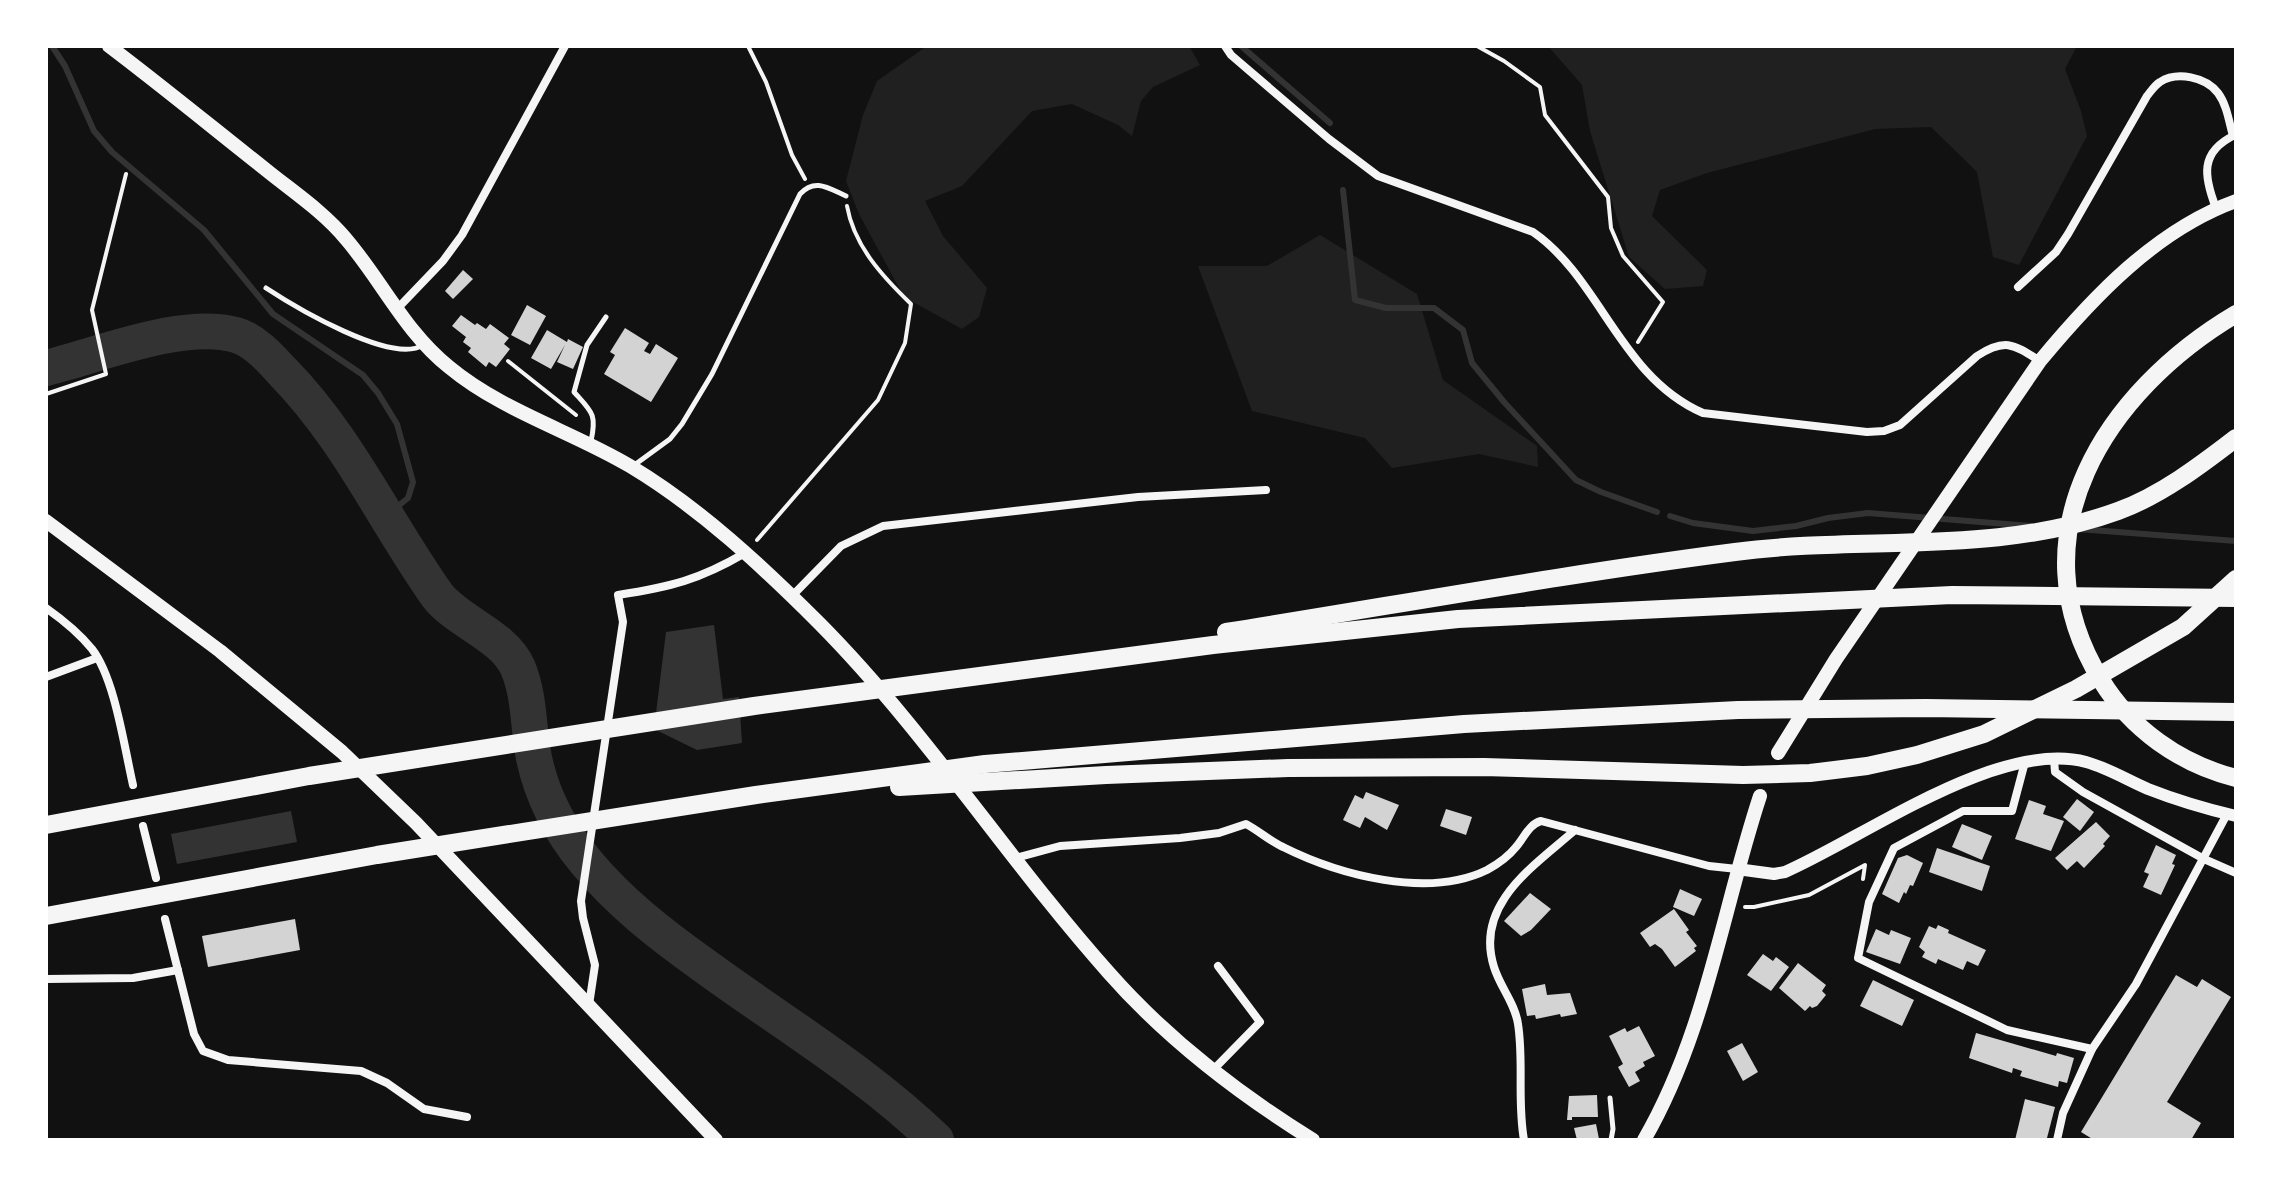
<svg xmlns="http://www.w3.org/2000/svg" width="2282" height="1186" viewBox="0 0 2282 1186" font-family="Arial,sans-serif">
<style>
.green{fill:#202020}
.water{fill:#333}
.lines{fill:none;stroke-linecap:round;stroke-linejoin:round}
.stream{stroke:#333;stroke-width:6}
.river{stroke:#333;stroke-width:36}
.building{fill:#d3d3d3}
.path{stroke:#f5f5f5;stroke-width:4}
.service{stroke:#f5f5f5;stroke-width:5}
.minor{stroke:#f5f5f5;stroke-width:8}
.tertiary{stroke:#f5f5f5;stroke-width:12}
.secondary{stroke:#f5f5f5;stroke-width:14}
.motorway{stroke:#f5f5f5;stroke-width:18}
</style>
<rect width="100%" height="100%" fill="#111"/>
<!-- green -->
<g class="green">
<path d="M927,46H1189L1200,65L1153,87L1141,101L1132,136L1118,125L1072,104L1032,111L962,186L925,201L943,236L987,288L979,317L962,329L904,297L859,214L846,181L863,115L877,81Z"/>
<path d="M1548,46H2077L2065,69L2081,111L2087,136L2019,265L1993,257L1977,172L1931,127L1875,129L1707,173L1660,190L1652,216L1707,270L1703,286L1665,289L1629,257L1590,131L1582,85Z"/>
<path d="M1320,235L1417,294L1443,380L1537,446L1538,467L1479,454L1392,468L1365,438L1252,411L1198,266H1267Z"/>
</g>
<!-- water -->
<g class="water">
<path d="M714,625L723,699L739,697L742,743L697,750L654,729L666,632Z"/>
<path d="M291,811L297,842L177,864L171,834Z"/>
</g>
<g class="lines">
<!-- stream -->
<g class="stream">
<path d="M52,46L65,66L94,131L112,152L204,230L273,314L363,375L378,393L397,424L413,482L408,498L387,515"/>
<path d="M1241,46L1330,123"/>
<path d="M1343,190L1355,300L1386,308H1434L1463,330L1472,363L1504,402L1576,480L1601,492L1657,512"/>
<path d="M1670,516L1693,523L1753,531L1796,526L1828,518L1868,513L2031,526"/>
<path d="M2078,529L2236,541"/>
</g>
<!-- river -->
<path class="river" d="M46,368C99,355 183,320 236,335C254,340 270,358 282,371C347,437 384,520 437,595C457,622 504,635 518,668C530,697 528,729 534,758C542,796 561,832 586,862C619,902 660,934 702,964C781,1022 866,1072 936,1140"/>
</g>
<!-- building -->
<g class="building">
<path d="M463,270L473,279L453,299L445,291Z"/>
<path d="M527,305L546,316L530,345L511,335Z"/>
<path d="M461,315L475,325L477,323L486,329L490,324L509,338L504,344L510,349L496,367L489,362L486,367L468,352L471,348L463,342L466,337L452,326Z"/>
<path d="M625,328L649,343L644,351L650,354L656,344L678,358L651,402L604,374L615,355L610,352Z"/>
<path d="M547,330L567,342L568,339L583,347L573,369L557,362L565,345L551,369L531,358Z"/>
<path d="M1366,792L1399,805L1387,830L1365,817L1360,828L1343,820L1355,795L1363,799Z"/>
<path d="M2077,799L2094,812L2080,831L2063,817Z"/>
<path d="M2029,800L2046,806L2043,814L2064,821L2051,851L2015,839Z"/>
<path d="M1446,809L1472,817L1466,835L1440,826Z"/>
<path d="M2096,822L2110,836L2103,844L2105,846L2084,868L2077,861L2067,870L2055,858Z"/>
<path d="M1962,824L1992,836L1982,860L1952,847Z"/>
<path d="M2156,845L2176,855L2172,864L2175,865L2161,895L2143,887L2149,874L2144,872Z"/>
<path d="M1937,848L1990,866L1982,891L1929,872Z"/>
<path d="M1907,855L1923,863L1913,886L1910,885L1906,894L1904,892L1899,903L1882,894L1898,858Z"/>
<path d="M1680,889L1702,899L1694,916L1673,907Z"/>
<path d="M1530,893L1551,909L1531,930L1521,936L1504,921Z"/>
<path d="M1674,909L1689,930L1686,932L1697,946L1694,948L1696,951L1675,967L1662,949L1655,944L1650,947L1640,933Z"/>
<path d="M295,919L300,950L208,967L202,936Z"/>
<path d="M1938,925L1949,930L1948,933L1986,950L1978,966L1967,961L1963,970L1938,959L1936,964L1922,957L1925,952L1919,947L1929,926L1936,929Z"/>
<path d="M1876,929L1889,935L1891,930L1911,938L1900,964L1866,952Z"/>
<path d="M1763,954L1773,961L1776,957L1789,967L1771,991L1747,975Z"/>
<path d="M1798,963L1826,985L1822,991L1826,995L1817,1006L1812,1008L1810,1006L1805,1011L1779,988Z"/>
<path d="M2176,975L2197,987L2202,979L2231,997L2167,1102L2201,1123L2191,1140H2094L2081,1132Z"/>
<path d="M1873,980L1914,1000L1902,1026L1860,1006Z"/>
<path d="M1545,984L1547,995L1570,993L1577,1014L1561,1017L1560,1014L1536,1019L1535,1015L1527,1016L1522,989Z"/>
<path d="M1639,1026L1655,1056L1643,1062L1645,1066L1635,1072L1640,1081L1629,1087L1618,1067L1623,1064L1609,1036L1625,1028L1627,1032Z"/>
<path d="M1976,1033L2056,1056L2057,1053L2074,1058L2067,1083L2059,1081L2058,1087L2020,1076L2022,1071L2013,1068L2012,1073L1969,1058Z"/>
<path d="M1742,1043L1758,1072L1743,1081L1727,1051Z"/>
<path d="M1597,1095L1598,1117H1572V1120H1567L1569,1096Z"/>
<path d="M2025,1099L2055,1107L2047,1138L2044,1140H2015Z"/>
<path d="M1596,1124L1599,1139L1577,1140L1574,1128Z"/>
</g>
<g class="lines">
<!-- path -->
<g class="path">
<path d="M748,46L766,82L792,155L805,179"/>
<path d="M1477,46L1504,61L1540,87L1545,115L1608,197L1611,228L1623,256L1663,302L1638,342"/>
<path d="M508,361L576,415"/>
<path d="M46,394L106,374L92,310L126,174"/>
<path d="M757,540L878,400L905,343L911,304C883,277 854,246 847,206"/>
<path d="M1745,907H1754L1809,895L1865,865L1863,879"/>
</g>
<!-- service -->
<g class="service">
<path d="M266,288C295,307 392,365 423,345"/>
<path d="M591,441C597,414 592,412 574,392L587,345L606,317"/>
<path d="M633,466L670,439L682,424L712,374L800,194C815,178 828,188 846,196"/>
<path d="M1610,1098L1613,1129L1611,1140"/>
</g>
<!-- minor -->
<g class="minor">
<path d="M1225,46L1231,55L1329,139L1378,176L1533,232C1601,279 1620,377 1703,413L1867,432L1884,431L1900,425L1977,356C2005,338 2013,344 2040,361"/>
<path d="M2216,208C2204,177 2199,152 2235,135"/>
<path d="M2018,287L2056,252L2068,234L2147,96C2151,91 2155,85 2160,82C2177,71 2206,77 2218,93C2227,105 2229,122 2233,136"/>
<path d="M397,309L443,261L462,235L565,46"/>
<path d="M792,596L841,546L883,526L1138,497L1266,490"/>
<path d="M46,608C63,620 79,633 92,649C115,679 124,746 133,785"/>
<path d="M46,677L97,658"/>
<path d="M2054,759L2055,772L2083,792L2204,859L2236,873"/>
<path d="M2025,762L2012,811H1963L1894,848L1869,902L1858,958L2007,1030L2092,1049L2136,984L2227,814"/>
<path d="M143,826L156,878"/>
<path d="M1016,858L1060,846L1180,838L1219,833L1246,824C1259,831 1270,841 1283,847C1339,875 1428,899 1487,870C1498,864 1508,857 1516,847C1524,838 1529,824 1541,821L1709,866L1737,869"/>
<path d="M165,919L194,1034L203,1051L228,1060L361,1071L387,1083L424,1109L467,1117"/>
<path d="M46,979L133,978L178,970"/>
<path d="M589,1005L595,965L583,918L581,901L623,622L618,595C670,587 699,580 745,553"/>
<path d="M1213,1070L1260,1022L1218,966"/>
<path d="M1524,1140C1517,1101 1524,1062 1518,1024C1515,1003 1500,987 1494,967C1474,904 1534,866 1575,830"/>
<path d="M2057,1140L2063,1113L2092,1049"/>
</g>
<!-- tertiary -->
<path class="tertiary" d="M1737,869L1774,874L1785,872C1865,837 1998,739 2086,762C2108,768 2127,780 2148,789C2176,800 2206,809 2236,816"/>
<!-- secondary -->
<g class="secondary">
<path d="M109,46C162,86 213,128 265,169C292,191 324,212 346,239C382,281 405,332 449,367C502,411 571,431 630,466C700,508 762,566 820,624C926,731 1009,861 1109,973C1167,1039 1239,1094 1313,1140"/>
<path d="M46,521L220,651L342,752L416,823L716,1140"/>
<path d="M1778,753L1836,659L2040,361C2093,297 2156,230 2236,201"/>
<path d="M1644,1140C1706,1033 1722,911 1760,796"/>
</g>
<!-- motorway -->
<g class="motorway">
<path d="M2236,314C2106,391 2012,535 2101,680C2131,729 2180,764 2236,778"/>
<path d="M1226,632C1396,605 1565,574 1735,552C1862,535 1995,556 2118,511C2160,496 2201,465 2236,438"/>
<path d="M899,787L1106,775L1288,768L1484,767L1743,775L1810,773L1867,766L1917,755L1984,734L2076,689L2183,627L2236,579"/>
<path d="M46,825L309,776L754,706L1213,645L1458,619L1952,595L2236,598"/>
<path d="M46,916L377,855L756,795L985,764L1464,724L1738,710L1926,708L2236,712"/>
</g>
</g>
<!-- border -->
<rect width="2282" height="1186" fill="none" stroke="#ffffff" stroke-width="96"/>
</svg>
